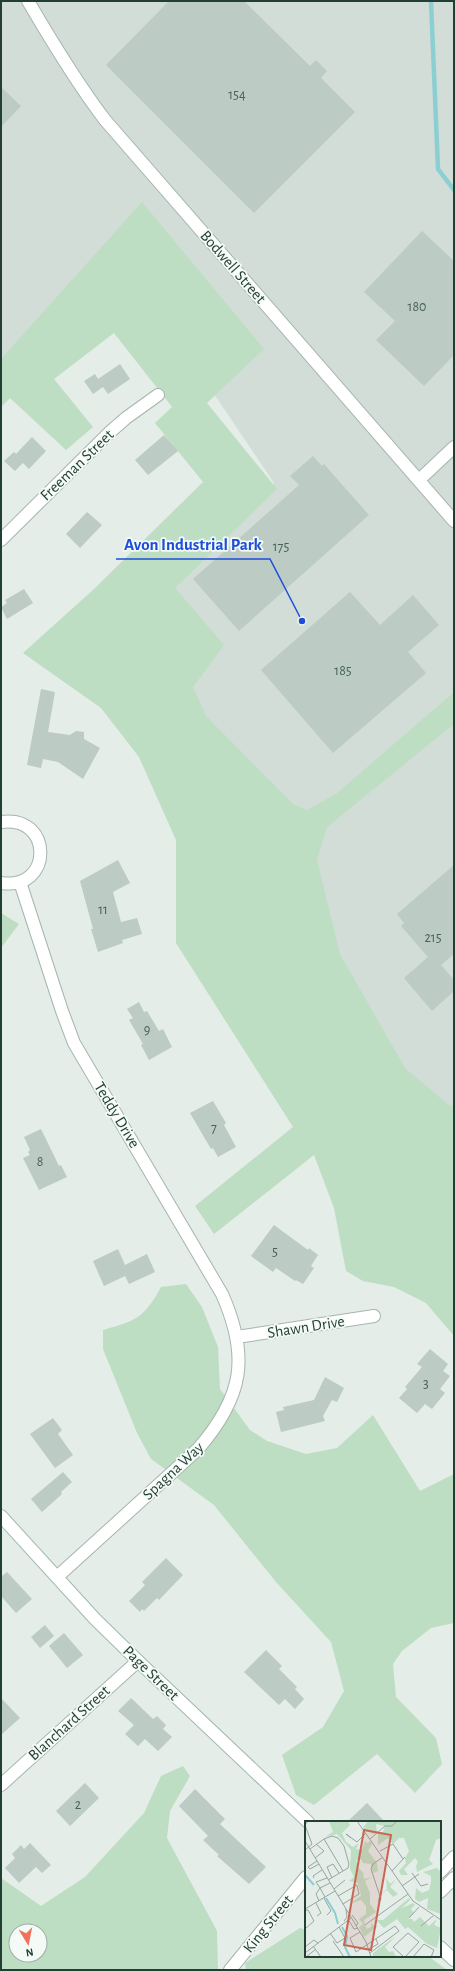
<svg xmlns="http://www.w3.org/2000/svg" width="455" height="1971" viewBox="0 0 455 1971" font-family="'Alegreya Sans',sans-serif">
<style>
.built{fill:#d2ddd7}
.green{fill:#bddec2;fill-rule:evenodd}
.lines{fill:none;stroke-linecap:round;stroke-linejoin:round}
.stream{stroke:#8ccfd2;stroke-width:4.5}
.building{fill:#bccbc3}
.minor-casing{stroke:#a6b5ae;stroke-width:14}
.tertiary-casing{stroke:#a6b5ae;stroke-width:14}
.secondary-casing{stroke:#a2b9ae;stroke-width:14}
.minor{stroke:#fff;stroke-width:12}
.tertiary{stroke:#fff;stroke-width:12}
.secondary{stroke:#fff;stroke-width:12}
.labels{text-anchor:middle;dominant-baseline:central;stroke-width:3.5;stroke-linejoin:round;paint-order:stroke}
.number-label{font-size:14px;fill:#496258}
.street-label{font-size:16px;fill:#233f34;stroke:#f4faf6}
.inset-river{fill:none;stroke:#8ccfd2;stroke-width:2}
.inset-road{fill:none;stroke:#97a7a0;stroke-width:1}
.view{fill:#c96755;fill-opacity:0.15;stroke:#c96755;stroke-width:2}
.inset-edge{fill:none;stroke:#233f34;stroke-width:2}
.leader{fill:none;stroke:#1d4ed8;stroke-width:1.5}
.callout-dot{fill:#1d4ed8;stroke:#f4faf6;stroke-width:1.5}
.callout-label{font-size:17px;text-anchor:middle;font-weight:bold;fill:#1d4ed8;stroke:#f4faf6;stroke-width:3.5;stroke-linejoin:round;paint-order:stroke}
</style>
<rect width="100%" height="100%" fill="#e4ede8"/>
<!-- built -->
<path class="built" d="M1,1H454V1220L123,605L274,483L208,385L110,257L1,365Z"/>
<!-- green -->
<g class="green">
<path d="M142,202L264,349L207,403L277,489L175,588L224,645L193,687L206,716L293,804L307,810L336,794L454,692V724L327,827L317,860L340,954L405,1068L450,1106L454,1105V1336L426,1303L394,1287L363,1281L346,1271L334,1208L314,1155L214,1234L195,1206L293,1127L176,943V840L139,757L101,708L23,653L94,589L203,482L155,423L172,407L114,333L54,379L93,427L66,450L10,398L1,407V359Z"/>
<path d="M1,913L19,924L1,948Z"/>
<path d="M186,1284L202,1307L218,1347L220,1389L250,1430L267,1441L306,1454L337,1448L373,1415L420,1491L454,1474V1623L431,1628L402,1651L393,1664L396,1697L436,1738L442,1764L415,1793L377,1754L314,1805L296,1795L282,1755L323,1727L344,1691L331,1642L276,1582L214,1505L151,1459L137,1433L103,1349V1330C136,1321 144,1318 161,1287Z"/>
<path d="M183,1766L190,1776L170,1811L167,1838L217,1931L218,1970H1V1878L41,1906L85,1877L144,1813L161,1776ZM16,1931H40V1955H16Z"/>
<path d="M300,1928L306,1930V1956H428L447,1970H246L245,1963Z"/>
</g>
<g class="lines">
<!-- stream -->
<path class="stream" d="M431,1L438,169L454,190"/>
</g>
<!-- building -->
<g class="building">
<path d="M169,1H244L310,66L316,60L327,71L321,78L355,112L254,213L106,65Z"/>
<path d="M1,87L21,106L1,127Z"/>
<path d="M422,231L454,261V355L424,386L376,340L395,321L364,292Z"/>
<path d="M120,364L130,379L108,394L103,387L93,394L84,381L95,374L98,379Z"/>
<path d="M164,435L178,451L148,475L135,460Z"/>
<path d="M32,437L46,451L29,469L23,463L15,471L4,461L14,452L16,454Z"/>
<path d="M313,456L322,466L324,464L369,515L239,631L193,579L299,485L290,476Z"/>
<path d="M87,512L102,525L80,548L66,534Z"/>
<path d="M24,589L33,603L7,619L1,607L7,603L5,600Z"/>
<path d="M350,592L380,625L413,595L439,625L408,652L426,673L333,753L261,670Z"/>
<path d="M41,689L55,692L48,732L70,735L76,731L84,732V739L100,748L83,779L58,762L43,759L41,768L27,765Z"/>
<path d="M118,860L130,883L113,892L121,922L137,918L142,934L122,940L123,943L98,952L91,929H93L80,881Z"/>
<path d="M454,865V954L441,965L454,980V991L432,1011L404,978L428,957L401,926L404,923L397,914Z"/>
<path d="M139,1002L144,1012L147,1011L159,1031L163,1029L172,1047L149,1060L141,1045L143,1044L129,1020L133,1018L127,1009Z"/>
<path d="M213,1101L226,1123L224,1125L236,1147L218,1157L213,1148L211,1149L190,1113Z"/>
<path d="M41,1129L59,1166L61,1165L67,1177L39,1190L23,1158L30,1155L28,1152L30,1150L24,1137Z"/>
<path d="M274,1225L308,1250L309,1248L318,1255L311,1266L314,1268L303,1284L296,1280L295,1281L276,1268L273,1272L251,1256Z"/>
<path d="M118,1249L125,1265L147,1254L155,1272L129,1284L125,1276L104,1286L93,1261Z"/>
<path d="M430,1349L448,1364L443,1371L450,1376L440,1389L445,1393L432,1409L425,1404L417,1413L399,1398L407,1389L405,1387L422,1367L417,1364Z"/>
<path d="M325,1377L344,1388L337,1402L332,1400L323,1416L325,1421L281,1432L276,1412L284,1410L283,1407L314,1400Z"/>
<path d="M53,1418L62,1430L58,1434L73,1455L55,1468L30,1434Z"/>
<path d="M63,1472L72,1482L61,1492L62,1494L42,1512L31,1499Z"/>
<path d="M166,1558L183,1575L159,1600L157,1598L144,1611L142,1609L140,1612L129,1601L145,1585L142,1582Z"/>
<path d="M7,1572L32,1599L16,1613L1,1596V1577Z"/>
<path d="M45,1625L54,1636L40,1648L31,1637Z"/>
<path d="M64,1633L83,1655L67,1668L49,1646Z"/>
<path d="M266,1650L282,1666L279,1669L297,1687L295,1689L304,1699L295,1709L285,1699L279,1705L244,1672Z"/>
<path d="M1,1698L20,1718L1,1735Z"/>
<path d="M131,1698L153,1719L157,1716L166,1725L163,1729L172,1737L158,1751L145,1739L138,1746L125,1734L134,1725L118,1711Z"/>
<path d="M85,1783L99,1798L70,1826L56,1811Z"/>
<path d="M195,1789L225,1819L220,1824L266,1867L249,1884L217,1856L219,1855L203,1840L208,1836L179,1806Z"/>
<path d="M367,1803L385,1822H347Z"/>
<path d="M30,1843L51,1865L42,1873L36,1867L19,1883L5,1868L15,1858L12,1854L21,1845L24,1849Z"/>
</g>
<g class="lines">
<!-- minor casing -->
<g class="minor-casing">
<g id="minor">
<path d="M419,480L454,447"/>
<path d="M1,540L110,432L126,418L158,395"/>
<path d="M1,822C53,814 54,891 1,883"/>
<path d="M20,882L62,1011L74,1043L222,1294C250,1357 243,1397 198,1449L57,1577"/>
<path d="M237,1337L374,1316"/>
<path d="M1,1785L138,1661"/>
<path d="M440,1872L454,1857"/>
<path d="M440,1892L454,1878"/>
<path d="M230,1970L306,1877"/>
</g>
</g>
<!-- tertiary casing -->
<g class="tertiary-casing">
<path id="tertiary" d="M28,1C52,42 76,82 105,120L454,521"/>
</g>
<!-- secondary casing -->
<g class="secondary-casing">
<g id="secondary">
<path d="M1,1516L95,1619L138,1661L308,1822"/>
<path d="M440,1947L454,1960"/>
</g>
</g>
<!-- minor -->
<use href="#minor" class="minor"/>
<!-- tertiary -->
<use href="#tertiary" class="tertiary"/>
<!-- secondary -->
<use href="#secondary" class="secondary"/>
</g>
<g class="labels">
<!-- number labels -->
<g class="number-label">
<text x="237" y="95">154</text>
<text x="417" y="307">180</text>
<text x="281" y="547">175</text>
<text x="343" y="671">185</text>
<text x="103" y="910">11</text>
<text x="433" y="938">215</text>
<text x="147" y="1030">9</text>
<text x="214" y="1128">7</text>
<text x="40" y="1162">8</text>
<text x="275" y="1252">5</text>
<text x="426" y="1384">3</text>
<text x="78" y="1805">2</text>
</g>
<!-- street labels -->
<g class="street-label">
<text transform="translate(233 267) rotate(49)">Bodwell Street</text>
<text transform="translate(77 465) rotate(-44)">Freeman Street</text>
<text transform="translate(117 1115) rotate(59)">Teddy Drive</text>
<text transform="translate(306 1327) rotate(-9)">Shawn Drive</text>
<text transform="translate(173 1471) rotate(-43)">Spagna Way</text>
<text transform="translate(151 1673) rotate(44)">Page Street</text>
<text transform="translate(69 1723) rotate(-42)">Blanchard Street</text>
<text transform="translate(268 1924) rotate(-51)">King Street</text>
</g>
</g>
<!-- overview -->
<g transform="translate(305 1821)">
<rect width="136" height="136" fill="#e4ede8"/>
<path d="M24,0H43L45,4L37,12L41,21L48,26L54,22L51,28L57,29L60,20L62,22L66,20L67,23L63,30L72,42L73,50L68,52L66,43L58,42L56,38L51,39L54,48L58,51L59,58L67,56L60,60L65,72V83L71,91L59,99L60,104L62,108L66,106V102L69,105H73L59,116L54,106L58,103L54,98L61,93V85L56,79L44,83L56,75L53,62L44,60L49,56L45,48L46,29L32,13L20,16L28,11ZM63,0H136V17L131,19L124,39L128,43L112,51L111,45L113,41L110,37L99,48L103,54H96L94,50L101,42L100,37L104,30L99,17H94L88,23L83,17L73,24V11H78L80,5L71,3L72,12L68,13L58,7ZM132,47L136,51V93L122,88L123,77L114,81L110,78L111,67L117,72L124,69L126,61V55L118,51ZM81,57L85,63L91,58L85,66L93,73L88,76L82,69L74,75L82,68ZM104,77L105,79L97,87L108,82L110,84L106,88L109,92L103,98H107L109,101L115,96L124,105L132,98L129,104L136,107L132,127L122,123L103,106L100,108L92,98L79,107L71,99H78ZM91,115L80,126L84,131L88,130L91,136H68V132Z" fill="#bddec2"/>
<path class="inset-river" d="M0,54L9,64M21,77L30,92L33,103M37,106L42,115L40,126L45,136"/>
<path class="inset-road" d="M52,0L108,80L136,99M46,17L41,13L52,21L61,12M19,18L27,15L33,17L39,25L44,43L43,47L23,59M65,18L80,5H87L92,0M0,20L61,121L66,136M5,28L19,18L38,50M0,29L7,23L0,4L3,0M75,30L88,23L98,38M10,37L19,30L11,23M12,40L3,46L5,48L14,43M66,48L76,78L74,81V77M66,48L68,43L78,36M87,50L100,36M107,52L116,65L123,63M9,57L8,55L17,49M27,57L22,46L28,43L34,52M97,65L114,53M29,68L40,59M33,75L52,64L54,73L38,83M20,76L15,67L25,62M19,77L26,90L22,94M14,80L11,73L15,67L11,61L22,57M11,82L16,92L12,95M0,88L30,70M47,94L53,102L51,105M104,97L114,86M43,98L49,108L53,107M39,100L42,96L41,88M60,104L103,73M116,105L128,95M0,108L9,100L3,89H0M55,111L45,117L51,131L90,105L94,110L65,132M25,112L32,122L40,117L34,106M28,120L39,136M8,125L16,136M0,126L9,119L13,122M64,128L73,123L71,118M0,132L46,97M1,136L11,128M99,136L88,126L103,112L114,121L100,136M108,136L119,123L129,129L126,136"/>
<path class="view" d="M59,9L86,14L66,129L39,124Z"/>
<rect width="136" height="136" class="inset-edge"/>
</g>
<!-- callouts -->
<path class="leader" d="M302 621L270 559H116"/>
<circle class="callout-dot" cx="302" cy="621" r="4"/>
<g class="callout-label">
<text x="193" y="550">Avon Industrial Park</text>
</g>
<!-- border -->
<rect width="455" height="1971" fill="none" stroke="#233f34" stroke-width="4"/>
<!-- north arrow -->
<g transform="translate(28 1943) rotate(170)"><circle r="19" fill="#f4faf6" stroke="#a0afa8"/>
<path d="M0-3L7 15L0 10L-7 15Z" fill="#f2715d"/>
<text y="-6" font-size="11" font-weight="bold" text-anchor="middle" fill="#233f34">N</text>
</g>
</svg>
